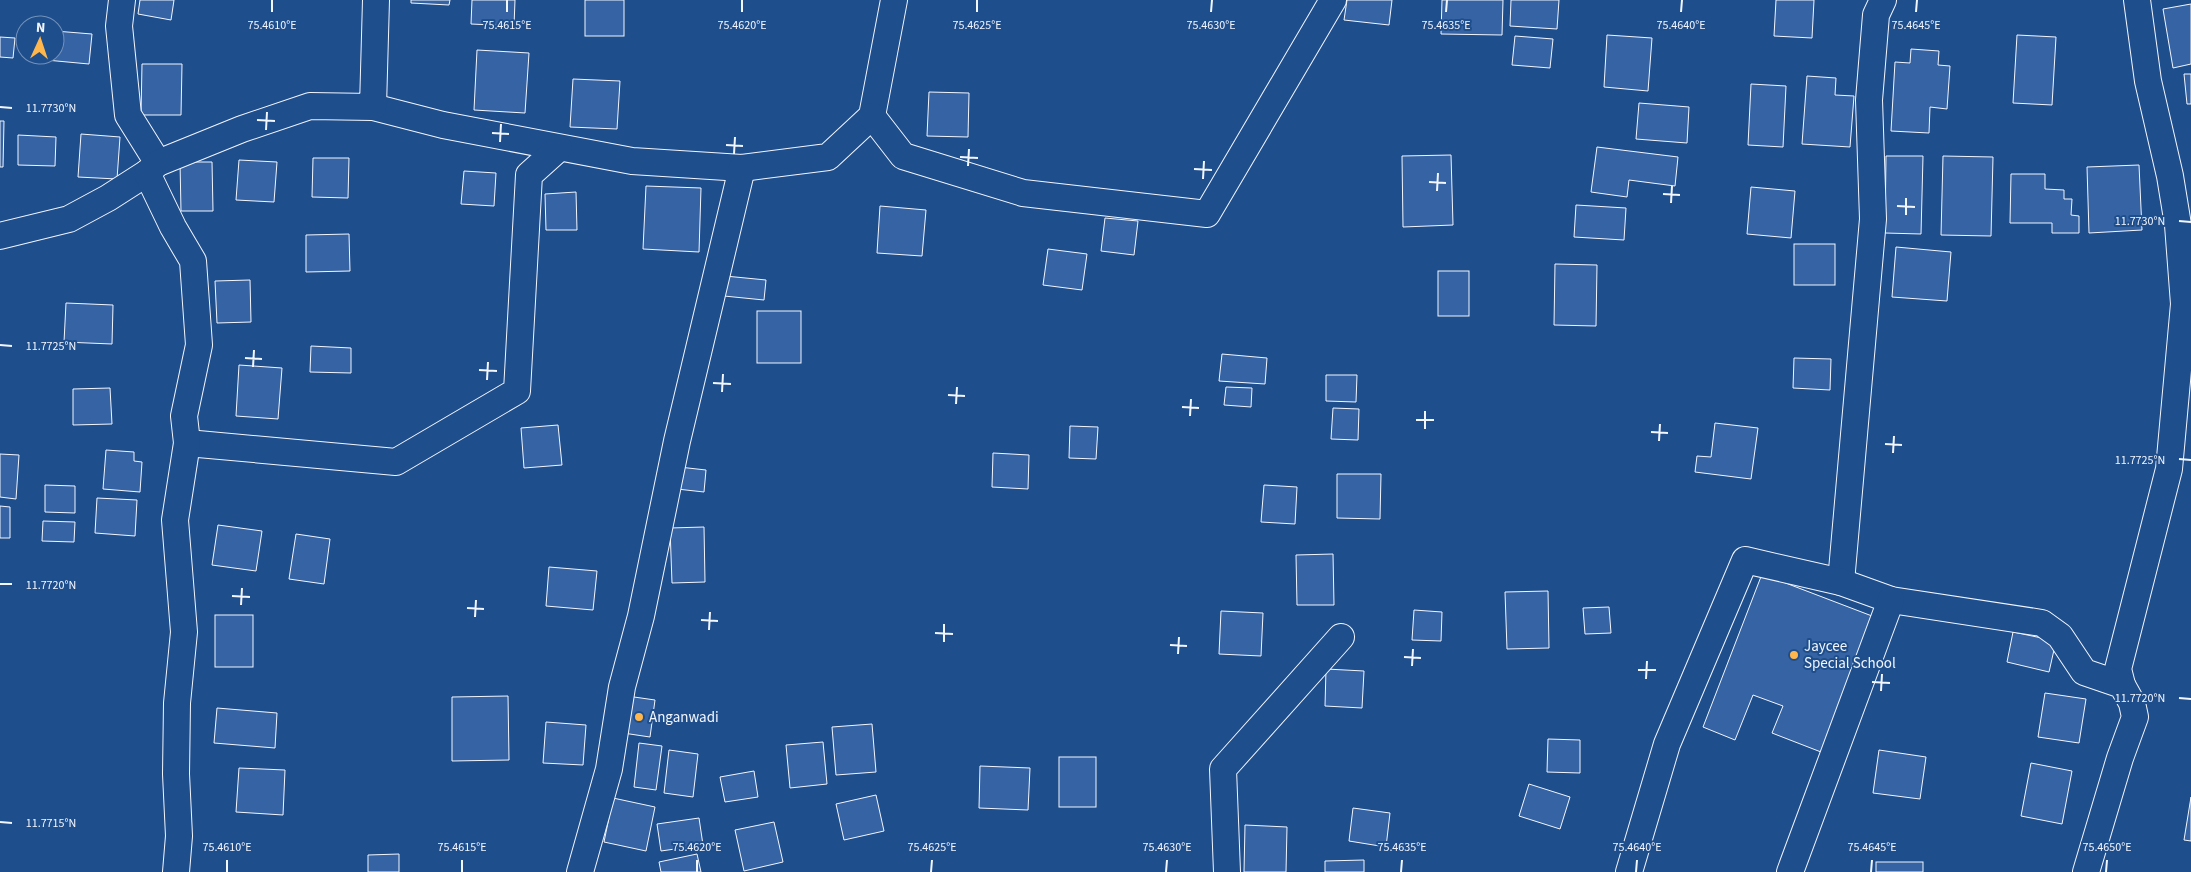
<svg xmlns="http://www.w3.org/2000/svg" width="2191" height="872" viewBox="0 0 2191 872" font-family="'Source Sans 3',sans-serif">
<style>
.building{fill:#3563a3;stroke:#f2f6ff}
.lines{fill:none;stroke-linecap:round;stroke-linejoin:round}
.minor-casing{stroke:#f2f6ff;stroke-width:28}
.minor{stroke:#1f4e8c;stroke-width:26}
.ticks{fill:none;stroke:#f2f6ff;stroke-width:2}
.poi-dot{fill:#ffb74d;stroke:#1f4e8c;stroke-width:2}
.labels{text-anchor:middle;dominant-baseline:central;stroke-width:4;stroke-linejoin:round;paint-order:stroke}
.poi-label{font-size:15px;fill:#f2f6ff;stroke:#1f4e8c;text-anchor:start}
.ticks-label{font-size:12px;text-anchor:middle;fill:#f2f6ff;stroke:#1f4e8c;stroke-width:4;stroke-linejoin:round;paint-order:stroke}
</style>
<rect width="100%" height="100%" fill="#1f4e8c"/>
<!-- building -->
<g class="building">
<path d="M140,0H174L171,20L138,14Z"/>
<path d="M411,0H450L449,5L411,3Z"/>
<path d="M472,0H515L514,26L471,24Z"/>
<rect x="585" y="0" width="39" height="36"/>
<path d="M1347,0H1392L1389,25L1344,20Z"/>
<path d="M1442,0H1503L1502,35L1441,34Z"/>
<path d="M1511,0H1559L1557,29L1510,26Z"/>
<path d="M1776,0H1814L1812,38L1774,36Z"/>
<path d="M2191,4V64L2173,68L2163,9Z"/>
<path d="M55,31L92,34L89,64L46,60L47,55H55Z"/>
<path d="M1607,35L1652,38L1648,91L1604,87Z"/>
<path d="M2017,35L2056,37L2052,105L2013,103Z"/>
<path d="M1515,36L1553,39L1550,68L1512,65Z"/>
<path d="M0,37L15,38L13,58L0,57Z"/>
<path d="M1911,49L1939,51L1938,65L1950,66L1947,109L1930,107L1929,133L1891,131L1895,62L1910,63Z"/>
<path d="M477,50L529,53L525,113L474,110Z"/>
<path d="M142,64H182L181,115H141Z"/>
<path d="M2184,74H2191V104H2187Z"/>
<path d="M1807,76L1836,78L1835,95L1854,96L1850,147L1802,144Z"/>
<path d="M573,79L620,81L617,129L570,127Z"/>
<path d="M1751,84L1786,86L1783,147L1748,145Z"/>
<path d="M929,92L969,93L968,137L927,136Z"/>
<path d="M1639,103L1689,107L1687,143L1636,139Z"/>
<path d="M0,121H4L3,167H0Z"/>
<path d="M81,134L120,137L117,179L78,177Z"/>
<path d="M18,135L56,137L55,166L18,165Z"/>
<path d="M1597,147L1678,157L1675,186L1629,180L1627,197L1591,192Z"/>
<path d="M1451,155L1453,225L1403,227L1402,156Z"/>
<path d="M1886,156H1923L1921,234L1885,233Z"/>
<path d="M1943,156L1993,157L1991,236L1941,235Z"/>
<path d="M313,158H349L348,198L312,197Z"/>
<path d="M239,160L277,162L274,202L236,200Z"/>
<path d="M180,162H212L213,211H181Z"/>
<path d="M2139,165L2142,230L2089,233L2087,167Z"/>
<path d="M464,171L496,173L494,206L461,204Z"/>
<path d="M2011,174H2045V189L2064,190V199H2072L2071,215L2079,216V233H2052V223H2010Z"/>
<path d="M646,186L701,188L699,252L643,249Z"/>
<path d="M1751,187L1795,191L1791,238L1747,234Z"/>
<path d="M576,192L577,230H546L545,194Z"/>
<path d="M1576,205L1626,208L1624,240L1574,237Z"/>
<path d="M880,206L926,210L922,256L877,253Z"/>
<path d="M1105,218L1138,221L1134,255L1101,251Z"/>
<path d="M349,234L350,271L306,272V235Z"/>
<rect x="1794" y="244" width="41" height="41"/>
<path d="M1896,247L1951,252L1947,301L1892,297Z"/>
<path d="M1048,249L1087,254L1082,290L1043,285Z"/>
<path d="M1555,264L1597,265L1596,326L1554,325Z"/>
<rect x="1438" y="271" width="31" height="45"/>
<path d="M725,276L766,280L764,300L724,296Z"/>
<path d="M250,280L251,322L217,323L215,281Z"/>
<path d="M66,303L113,305L112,344L64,342Z"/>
<rect x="757" y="311" width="44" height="52"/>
<path d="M311,346L351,348V373L310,372Z"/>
<path d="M1222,354L1267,358L1265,384L1219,381Z"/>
<path d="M1794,358L1831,359L1830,390L1793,388Z"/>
<path d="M239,365L282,368L278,419L236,416Z"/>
<path d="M1326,375H1357L1356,402L1326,401Z"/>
<path d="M1226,387L1252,388L1251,407L1224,405Z"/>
<path d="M110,388L112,424L73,425V389Z"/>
<path d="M1333,408L1359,409L1358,440L1331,439Z"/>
<path d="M1715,423L1758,428L1751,479L1695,472L1697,456L1711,457Z"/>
<path d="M558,425L562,465L524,468L521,428Z"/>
<path d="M1070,426L1098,427L1096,459L1069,458Z"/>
<path d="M106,450L134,452V461L142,462L140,492L103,489Z"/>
<path d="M993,453L1029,455L1028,489L992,487Z"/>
<path d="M0,454L19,455L16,499L0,497Z"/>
<path d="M679,467L706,470L704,492L677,489Z"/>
<path d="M1337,474H1381L1380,519L1337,518Z"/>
<path d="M45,485L75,486V513L45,512Z"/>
<path d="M1264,485L1297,487L1295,524L1261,522Z"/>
<path d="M97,498L137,500L135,536L95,533Z"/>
<path d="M0,506L10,507V538H0Z"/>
<path d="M43,521L75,522L74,542L42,541Z"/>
<path d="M218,525L262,531L256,571L212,565Z"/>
<path d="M704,527L705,582L672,583L670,528Z"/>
<path d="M296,534L330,539L324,584L289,579Z"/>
<path d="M1333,554L1334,605H1297L1296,555Z"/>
<path d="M549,567L597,571L593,610L546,606Z"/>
<path d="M1762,574L1872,616L1821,752L1772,733L1783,706L1753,695L1735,740L1703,727Z"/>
<path d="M1548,591L1549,648L1507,649L1505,592Z"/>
<path d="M1609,607L1611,633L1585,634L1583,608Z"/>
<path d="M1414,610L1442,612L1441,641L1412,640Z"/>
<path d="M1221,611L1263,613L1261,656L1219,654Z"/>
<rect x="215" y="615" width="38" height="52"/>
<path d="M2013,632L2056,641L2049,672L2007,662Z"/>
<path d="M1326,669L1364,671L1362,708L1325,706Z"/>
<path d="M2045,693L2086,699L2079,743L2038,737Z"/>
<path d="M508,696L509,760L452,761V697Z"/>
<path d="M627,696L655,700L650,737L623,733Z"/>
<path d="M217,708L277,713L275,748L214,743Z"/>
<path d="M546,722L586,725L583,765L543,763Z"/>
<path d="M872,724L876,772L836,775L832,727Z"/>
<path d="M1548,739L1580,740V773L1547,772Z"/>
<path d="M823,742L827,784L790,788L786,745Z"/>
<path d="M639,743L662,746L656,790L634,787Z"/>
<path d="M669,750L698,754L693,797L664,793Z"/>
<path d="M1879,750L1926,757L1920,799L1873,793Z"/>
<rect x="1059" y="757" width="37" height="50"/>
<path d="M2031,763L2072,771L2062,824L2021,816Z"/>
<path d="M980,766L1030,768L1028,810L979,808Z"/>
<path d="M239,768L285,770L283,815L236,812Z"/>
<path d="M754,771L758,797L725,802L720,777Z"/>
<path d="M1529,784L1570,797L1560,829L1519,816Z"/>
<path d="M876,795L884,831L844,840L836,804Z"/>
<path d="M2191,797V841L2184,840Z"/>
<path d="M613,798L655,807L646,851L604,842Z"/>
<path d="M1353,808L1390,813L1386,847L1349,841Z"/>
<path d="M699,818L703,845L661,851L657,824Z"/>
<path d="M774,822L783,862L744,871L735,830Z"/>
<path d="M1245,825L1287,827L1286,872H1244Z"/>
<path d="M399,854V872H368V855Z"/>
<path d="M697,854L701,872H661L659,862Z"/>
<path d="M1364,860V872H1325V861Z"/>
<rect x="1876" y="862" width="47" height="10"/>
</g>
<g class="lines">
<!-- minor casing -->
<g class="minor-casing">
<g id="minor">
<path d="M122,0L119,26L128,115L158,163"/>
<path d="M373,107L443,125L632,161L742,168L828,157L872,116L894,0"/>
<path d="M872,116L903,156L1023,193L1207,214L1333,0"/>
<path d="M0,236L69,219L108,198L147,173"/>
<path d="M187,443L396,462L517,391L529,175L559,148"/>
<path d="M1841,582L1873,219L1869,100L1876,15L1883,0"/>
<path d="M2122,685L2118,669L2169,469L2184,304L2178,225L2170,176L2148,81L2137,0"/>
<path d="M176,872L179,836L176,774L177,703L184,632L175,520L187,443L184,416L199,345L193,261L173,227L147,173L158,163L242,129L310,106L373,107L376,0"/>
<path d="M580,872L609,769L622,687L641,616L677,441L742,168"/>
<path d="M1227,872L1223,769L1341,637"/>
<path d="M1629,872L1667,744L1745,560L1841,582L1891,600L2042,623L2060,636L2084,672L2122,685L2132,703L2135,717L2120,758L2086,872"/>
<path d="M1790,872L1891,600"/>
</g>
</g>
<!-- minor -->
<use href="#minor" class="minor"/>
</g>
<!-- ticks -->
<path class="ticks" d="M272,12V0M507,12V0M742,12V0M977,12V0M1211,12L1212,0M1446,12L1447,0M1681,12L1682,0M1916,12L1917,0M0,107L12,108M257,120L275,121M266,130L267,112M492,133L509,134M500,142L501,124M726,145L743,146M734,154L735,137M960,157L978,158M968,166L969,149M1194,169L1212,170M1203,179L1204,161M1429,182L1446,183M1437,191L1438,173M1663,194L1680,195M1671,203L1672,186M1897,206L1915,207M1906,215V198M2179,221L2191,222M0,345L12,346M245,358L262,359M253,367L254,350M479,370L497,371M487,380L488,362M713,383L731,384M722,392L723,374M948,395L965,396M956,404L957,387M1182,407L1199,408M1190,416L1191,399M1416,420H1434M1425,429V411M1651,432L1668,433M1659,441L1660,424M1885,444L1902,445M1893,453L1894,436M2179,459L2191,460M0,584H12M232,596L250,597M241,605L242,588M467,608L484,609M475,617L476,600M701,620L718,621M709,630L710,612M935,633L953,634M944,642V624M1170,645L1187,646M1178,654L1179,637M1404,657L1421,658M1412,666L1413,649M1638,670H1656M1646,679L1647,661M1872,682L1890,683M1881,691L1882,674M2179,698L2191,699M0,822L12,823M227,872V860M462,872V860M697,872V860M931,872L932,860M1166,872L1167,860M1401,872L1402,860M1636,872L1637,860M1871,872L1872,860M2106,872L2107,860"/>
<!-- markers -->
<g class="poi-dot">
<circle cx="1794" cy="655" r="5"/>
<circle cx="639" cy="717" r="5"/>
</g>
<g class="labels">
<!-- poi labels -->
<g class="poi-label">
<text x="1804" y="646">Jaycee<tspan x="1804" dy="17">Special School</tspan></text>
<text x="649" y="717">Anganwadi</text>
</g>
</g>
<g class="ticks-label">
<text x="272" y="29">75.4610°E</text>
<text x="507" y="29">75.4615°E</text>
<text x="742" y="29">75.4620°E</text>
<text x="977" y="29">75.4625°E</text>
<text x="1211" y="29">75.4630°E</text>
<text x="1446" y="29">75.4635°E</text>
<text x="1681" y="29">75.4640°E</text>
<text x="1916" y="29">75.4645°E</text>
<text x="51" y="112">11.7730°N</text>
<text x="2140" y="225">11.7730°N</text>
<text x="51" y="350">11.7725°N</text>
<text x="2140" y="464">11.7725°N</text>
<text x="51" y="589">11.7720°N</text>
<text x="2140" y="702">11.7720°N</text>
<text x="51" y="827">11.7715°N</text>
<text x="227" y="851">75.4610°E</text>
<text x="462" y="851">75.4615°E</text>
<text x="697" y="851">75.4620°E</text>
<text x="932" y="851">75.4625°E</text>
<text x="1167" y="851">75.4630°E</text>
<text x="1402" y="851">75.4635°E</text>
<text x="1637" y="851">75.4640°E</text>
<text x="1872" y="851">75.4645°E</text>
<text x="2107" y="851">75.4650°E</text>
</g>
<!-- north arrow -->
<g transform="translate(40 40) rotate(3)"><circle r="24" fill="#1f4e8c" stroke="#7391ba"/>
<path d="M0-4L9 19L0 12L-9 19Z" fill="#ffb74d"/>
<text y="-8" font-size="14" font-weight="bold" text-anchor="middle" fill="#f2f6ff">N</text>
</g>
</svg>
